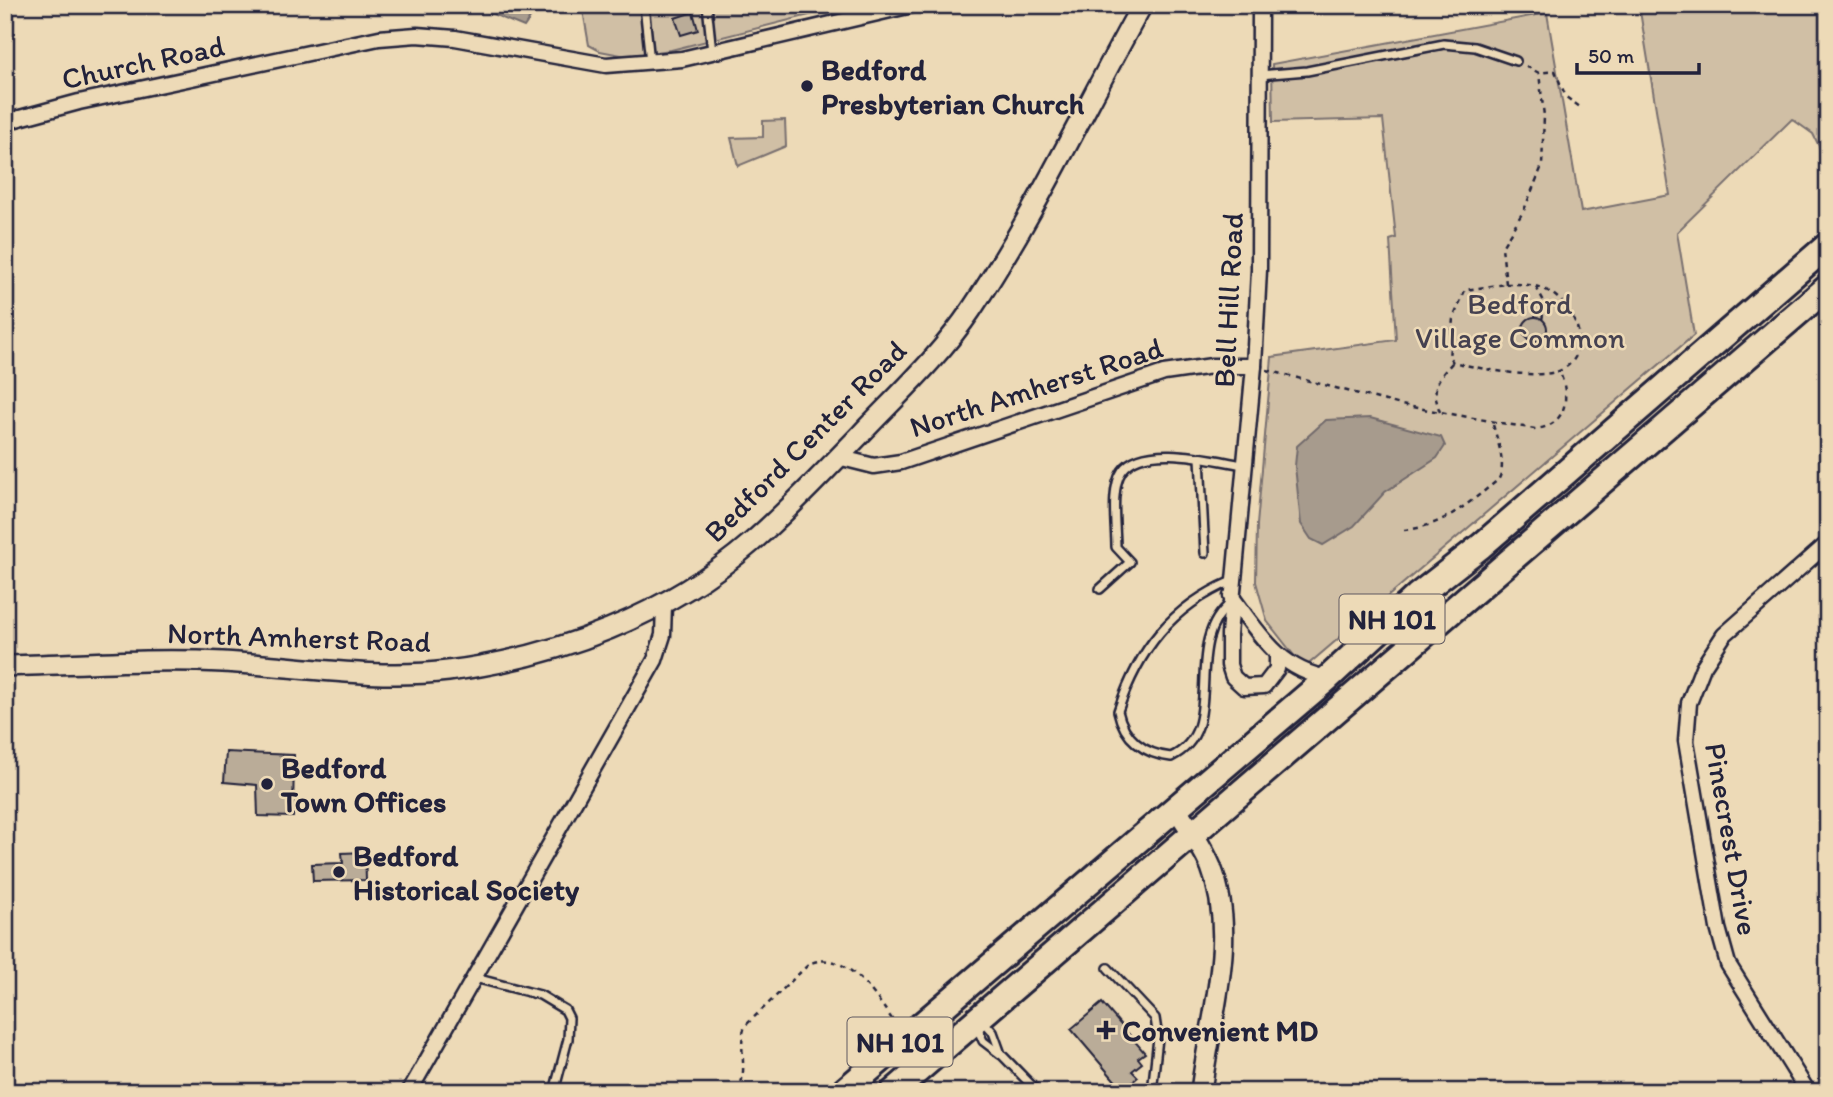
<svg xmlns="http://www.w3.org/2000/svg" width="1833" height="1097" viewBox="0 0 1833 1097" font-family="Itim,sans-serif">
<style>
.green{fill:#d0bfa5;stroke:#797070;stroke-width:2}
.water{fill:#a79b8d;stroke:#726b6c;stroke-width:2}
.building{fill:#baac98;stroke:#22223b;stroke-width:2}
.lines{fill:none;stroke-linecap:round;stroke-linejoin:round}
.lane-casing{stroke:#22223b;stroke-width:12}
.street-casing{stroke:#22223b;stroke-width:19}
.secondary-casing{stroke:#22223b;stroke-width:24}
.highway-casing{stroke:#22223b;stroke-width:30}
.path{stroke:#22223b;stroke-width:2.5;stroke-dasharray:5 5;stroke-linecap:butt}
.lane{stroke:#eddab7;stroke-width:7}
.street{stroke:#eddab7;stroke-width:14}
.secondary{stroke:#eddab7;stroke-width:19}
.highway{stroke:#eddab7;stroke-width:24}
.poi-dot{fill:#22223b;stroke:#eddab7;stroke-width:2.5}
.labels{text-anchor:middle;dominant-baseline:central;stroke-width:5;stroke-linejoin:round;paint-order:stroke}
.shield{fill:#eddab7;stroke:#5f5960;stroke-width:2}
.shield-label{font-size:28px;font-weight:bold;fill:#22223b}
.street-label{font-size:30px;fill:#22223b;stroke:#eddab7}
.poi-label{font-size:30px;font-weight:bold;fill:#22223b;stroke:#eddab7;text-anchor:start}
.park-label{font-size:30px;fill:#454150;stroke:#eddab7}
</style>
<rect width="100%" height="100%" fill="#eddab7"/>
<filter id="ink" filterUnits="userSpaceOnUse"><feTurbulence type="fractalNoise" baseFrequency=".0143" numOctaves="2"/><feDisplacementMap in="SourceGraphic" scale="14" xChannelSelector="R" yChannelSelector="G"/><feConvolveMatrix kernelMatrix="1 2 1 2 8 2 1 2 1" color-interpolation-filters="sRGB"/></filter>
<g filter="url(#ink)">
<!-- green -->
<g class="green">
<path d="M582,5H849L671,50L626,56L600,51L589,45Z"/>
<path d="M1639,5H1828V164L1813,134L1792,119L1677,232L1694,335L1304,668L1267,621L1256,582L1257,525L1272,357L1396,340L1390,240L1396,238L1383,119L1273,122L1272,64L1547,13L1581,212L1670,195Z"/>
<path d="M785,120L786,146L738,166L731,138L763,137V121Z"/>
</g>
<!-- water -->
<g class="water">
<path d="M486,5H536L537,8L524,27L485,11Z"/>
<path d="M1370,418L1441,437L1445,446L1437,458L1385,492L1354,526L1323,545L1311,539L1301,524L1295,466L1297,446L1326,420Z"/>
</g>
<!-- building -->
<g class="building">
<path d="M693,12L698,30L681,35L675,18Z"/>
<circle cx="1535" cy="329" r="12"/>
<path d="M226,752L294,755L293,817L258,816L257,785L224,782Z"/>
<path d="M365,852L366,880L313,881L312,864L343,863L342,853Z"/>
<path d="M1102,1003L1145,1053L1138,1058L1142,1063L1132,1071L1138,1077L1123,1090L1071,1029Z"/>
</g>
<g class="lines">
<!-- lane casing -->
<g class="lane-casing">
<g id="lane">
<path d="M644,5L650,62"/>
<path d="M707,5L712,52"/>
<path d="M1260,75L1307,71L1444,44L1475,47L1516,61"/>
<path d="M1200,458L1205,553"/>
<path d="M1100,589L1130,562L1116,547C1116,526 1110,489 1122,471C1142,441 1214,460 1243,465"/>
<path d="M1231,603C1179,645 1230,729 1171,757C1144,754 1124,739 1118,711C1139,649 1171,607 1232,581"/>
<path d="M1108,968L1155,1018L1158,1038L1152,1092"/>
<path d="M475,978L540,995L565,1010L569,1018L568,1039L554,1092"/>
<path d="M984,1022L993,1032L1001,1054L1038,1092"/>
<path d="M977,1027L983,1041L1000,1054"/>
</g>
</g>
<!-- street casing -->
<g class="street-casing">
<g id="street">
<path d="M1260,5L1259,270L1254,366L1229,634V665L1233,677L1244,687L1264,686L1277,669V656"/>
<path d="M5,122L79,102L379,38L417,35L455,38L606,65L682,59L912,5"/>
<path d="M838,457L874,466L901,462L1164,373L1212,366H1254"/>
<path d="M1231,596C1259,633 1279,670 1328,678"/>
<path d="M409,1092L655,660L663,635L664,604"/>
<path d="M1808,1092L1728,964L1718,928L1686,741L1689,703L1703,667L1724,635L1828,543"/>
</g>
</g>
<!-- secondary casing -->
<g class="secondary-casing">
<g id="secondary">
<path d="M5,666C78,664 151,658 223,662C297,666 375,680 448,671C558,657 668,615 752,542C790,509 825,471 860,435C898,395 941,355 971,310C1036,213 1085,107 1142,5"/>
<path d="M1175,807C1188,826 1202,846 1211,867C1239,939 1209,1020 1201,1092"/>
</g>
</g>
<!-- highway casing -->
<g class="highway-casing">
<g id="highway">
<path d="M843,1092L1328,678L1417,596L1481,546L1828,245"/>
<path d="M893,1092L1828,287"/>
</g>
</g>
<!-- path -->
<g class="path">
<path d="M1526,66L1539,73L1555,71L1566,97L1580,107"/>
<path d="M1506,284C1520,284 1536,284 1548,291C1575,306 1596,352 1561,370C1539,381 1477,368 1453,362L1449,357L1453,319L1465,290Z"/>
<path d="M1506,284L1502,247L1524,210L1542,166L1544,116L1539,73"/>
<path d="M1536,287L1545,303L1542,320"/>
<path d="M1267,370L1401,405L1535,429C1567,426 1571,396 1559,371"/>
<path d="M1440,412C1431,388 1436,380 1453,362"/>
<path d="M1404,530C1442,527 1469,503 1498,480C1508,466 1496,437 1492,421"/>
<path d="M737,1092C750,1071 737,1047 745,1026L809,964C846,947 876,997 894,1022"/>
</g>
<!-- lane -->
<use href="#lane" class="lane"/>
<!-- street -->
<use href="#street" class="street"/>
<!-- secondary -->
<use href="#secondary" class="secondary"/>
<!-- highway -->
<use href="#highway" class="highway"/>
</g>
</g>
<!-- markers -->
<g class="poi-dot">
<circle cx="807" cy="86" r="7"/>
<circle cx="267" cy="784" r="7"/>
<circle cx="339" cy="872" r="7"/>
<path d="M1102.5 1019.5h7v7h7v7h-7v7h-7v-7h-7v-7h7z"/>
</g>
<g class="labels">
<!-- shield labels -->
<g class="shield">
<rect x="1339.5" y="594.5" width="105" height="49" rx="5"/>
<rect x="847.5" y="1017.5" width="105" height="49" rx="5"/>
</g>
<g class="shield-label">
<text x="1392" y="619">NH 101</text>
<text x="900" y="1042">NH 101</text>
</g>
<!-- street labels -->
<g class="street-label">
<text transform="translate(143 62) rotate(-12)">Church Road</text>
<text transform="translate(1228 300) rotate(-87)">Bell Hill Road</text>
<text transform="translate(1036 387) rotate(-18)">North Amherst Road</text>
<text transform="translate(805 441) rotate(-45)">Bedford Center Road</text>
<text transform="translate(299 637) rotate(2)">North Amherst Road</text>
<text transform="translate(1732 839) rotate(80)">Pinecrest Drive</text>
</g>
<!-- poi labels -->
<g class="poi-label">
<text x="821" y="69">Bedford<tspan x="821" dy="34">Presbyterian Church</tspan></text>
<text x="281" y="767">Bedford<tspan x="281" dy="34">Town Offices</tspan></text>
<text x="353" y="855">Bedford<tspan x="353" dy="34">Historical Society</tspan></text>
<text x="1122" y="1030">Convenient MD</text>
</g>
<!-- park labels -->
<g class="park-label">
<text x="1520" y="303">Bedford<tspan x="1520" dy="34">Village Common</tspan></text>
</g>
</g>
<!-- margin -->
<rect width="1833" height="1097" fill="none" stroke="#eddab7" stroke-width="28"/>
<rect x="14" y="14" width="1805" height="1069" fill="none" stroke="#22223b" stroke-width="2.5" filter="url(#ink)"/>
<!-- scale -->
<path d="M1577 63v10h122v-10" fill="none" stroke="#22223b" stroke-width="3.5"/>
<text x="1588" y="63" font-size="21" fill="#22223b" stroke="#eddab7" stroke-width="5" paint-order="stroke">50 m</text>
</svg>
